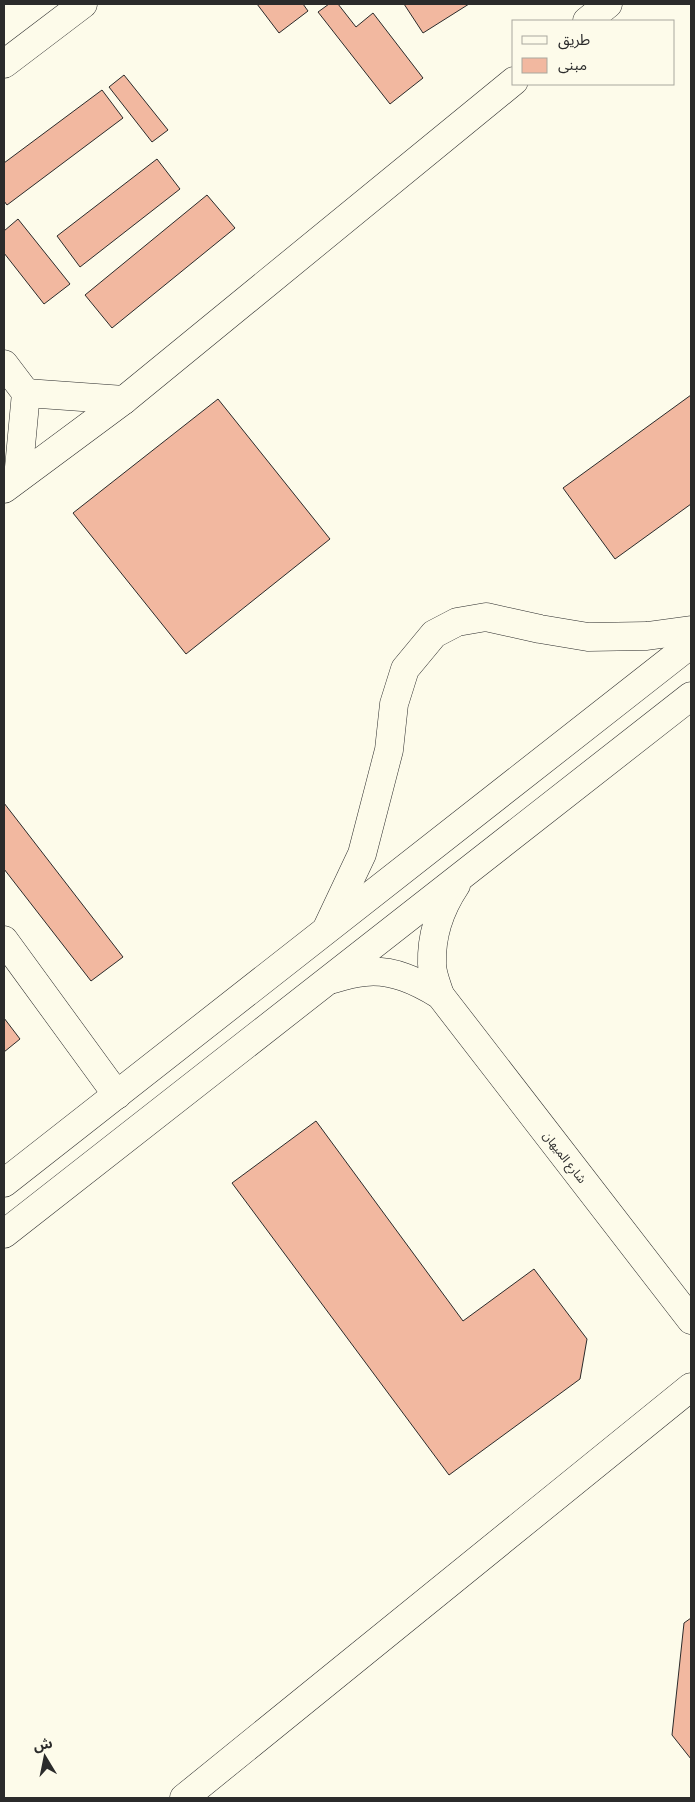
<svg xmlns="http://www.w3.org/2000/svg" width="695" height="1802" viewBox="0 0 695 1802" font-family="Poppins,'Noto Sans Arabic',sans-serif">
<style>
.building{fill:#f2b8a0;stroke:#2b2b2b}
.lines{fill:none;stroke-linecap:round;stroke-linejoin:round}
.minor-casing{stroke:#2b2b2b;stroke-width:29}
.minor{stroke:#fdfbea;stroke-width:28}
.labels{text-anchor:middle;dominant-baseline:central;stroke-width:4;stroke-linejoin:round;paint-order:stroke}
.street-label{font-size:12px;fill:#2b2b2b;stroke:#fdfbea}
</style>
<rect width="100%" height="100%" fill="#fdfbea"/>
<!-- building -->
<g class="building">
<path d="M257,4H303L308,11L279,33Z"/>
<path d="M329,4H338L356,27L373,13L423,78L390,104L318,12Z"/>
<path d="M404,4H469L423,33Z"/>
<path d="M124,75L168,130L152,142L109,87Z"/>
<path d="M102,90L123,118L7,205L4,201V163Z"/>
<path d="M157,159L180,189L80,267L57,236Z"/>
<path d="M207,195L235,228L112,328L85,295Z"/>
<path d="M18,219L70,284L44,304L4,253V231Z"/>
<path d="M691,395V504L615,559L563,488Z"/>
<path d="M218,399L330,539L186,654L73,513Z"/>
<path d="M4,803L123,957L91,981L4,869Z"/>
<path d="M4,1018L20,1039L4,1052Z"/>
<path d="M316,1121L463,1321L534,1269L587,1339L580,1379L449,1475L232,1183Z"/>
<path d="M691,1618V1759L672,1735L684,1623Z"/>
</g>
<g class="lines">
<!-- minor casing -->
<g class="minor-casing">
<g id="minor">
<path d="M587,21L608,4"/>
<path d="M4,64L83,4"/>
<path d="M4,364L26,393L18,478"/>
<path d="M26,393L124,400"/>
<path d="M4,489L124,400L514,81"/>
<path d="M328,926L362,854L389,750L394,704L405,669L434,634L457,622L486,617L540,629L588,637L647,636L691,630"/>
<path d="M4,940L117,1095"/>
<path d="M333,979C343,976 354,973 365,972C392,969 417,981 440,995L691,1320"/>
<path d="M440,995C437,985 432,974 432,964C431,934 440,909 456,885"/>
<path d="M4,1183L691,644"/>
<path d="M4,1234L691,696"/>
<path d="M184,1798L691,1387"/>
</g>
</g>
<!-- minor -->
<use href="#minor" class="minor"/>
</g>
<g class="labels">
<!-- street labels -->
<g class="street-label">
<text transform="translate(565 1157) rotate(52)">شارع الميهان</text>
</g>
</g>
<!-- border -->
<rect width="695" height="1802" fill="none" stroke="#2b2b2b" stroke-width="10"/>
<!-- legend -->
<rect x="512" y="20" width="162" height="65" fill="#fdfbea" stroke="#a9a89e"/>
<rect x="522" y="36" width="25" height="8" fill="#fdfbea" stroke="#a9a89e"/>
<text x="558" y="45" font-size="15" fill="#2b2b2b">طريق</text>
<rect x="522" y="58" width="25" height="15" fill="#f2b8a0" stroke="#a9a89e"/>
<text x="558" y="70" font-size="15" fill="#2b2b2b">مبنى</text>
<!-- north arrow -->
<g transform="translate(45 1757) rotate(350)" stroke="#fdfbea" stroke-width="4" paint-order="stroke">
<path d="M0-4L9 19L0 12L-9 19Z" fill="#2b2b2b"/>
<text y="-8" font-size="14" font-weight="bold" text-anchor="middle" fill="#2b2b2b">ش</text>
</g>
</svg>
